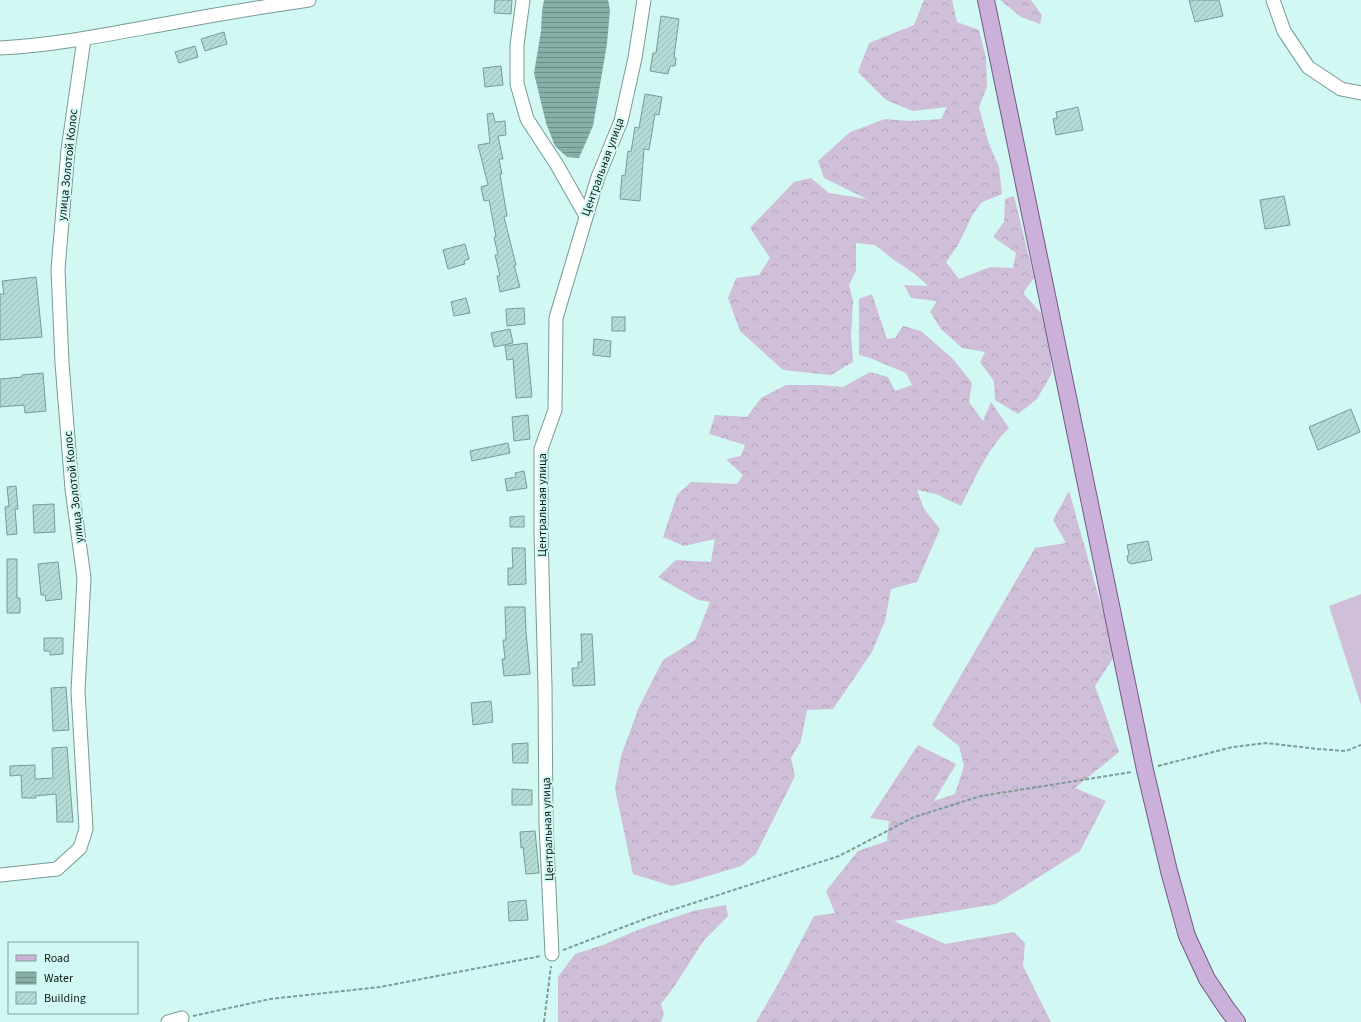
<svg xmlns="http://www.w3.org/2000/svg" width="1361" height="1022" viewBox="0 0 1361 1022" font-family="'Source Sans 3',sans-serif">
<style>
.grass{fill:#cfbfd8}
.forest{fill:url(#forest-crowns)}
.water{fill:url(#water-rules)}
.building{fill:url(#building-hatch);stroke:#779c96}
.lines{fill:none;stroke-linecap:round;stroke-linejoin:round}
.minor-casing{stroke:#779b96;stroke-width:15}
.major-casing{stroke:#725a85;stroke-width:18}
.path{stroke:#7f9b97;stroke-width:2;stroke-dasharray:4 2;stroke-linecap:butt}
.minor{stroke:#fff;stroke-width:13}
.major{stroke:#cbb0d9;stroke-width:16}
.labels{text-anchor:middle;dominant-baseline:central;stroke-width:4;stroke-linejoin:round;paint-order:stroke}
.street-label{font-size:12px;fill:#0d1b19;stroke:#d2f8f3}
</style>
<defs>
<pattern id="forest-crowns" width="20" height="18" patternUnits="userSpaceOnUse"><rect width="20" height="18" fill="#cfbfd8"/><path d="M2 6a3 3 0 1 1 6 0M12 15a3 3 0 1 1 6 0" fill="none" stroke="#b1a4b9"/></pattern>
<pattern id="water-rules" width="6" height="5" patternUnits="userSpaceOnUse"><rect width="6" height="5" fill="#88aea8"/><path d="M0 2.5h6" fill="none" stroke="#6e8d88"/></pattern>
<pattern id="building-hatch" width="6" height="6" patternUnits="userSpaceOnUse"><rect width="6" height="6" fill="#b5dbd6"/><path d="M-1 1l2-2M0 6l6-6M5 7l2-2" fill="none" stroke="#9abbb7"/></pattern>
</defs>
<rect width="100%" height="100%" fill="#d2f8f3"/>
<!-- grass -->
<path class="grass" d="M1361,594V705L1329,606Z"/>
<!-- forest -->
<g class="forest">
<path d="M924,0H952L957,22L979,30L986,58L987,87L979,107L988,141L999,167L1002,194L982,202L973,214L958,245L946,262L959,279L990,267L1013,268L1016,253L993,237L1004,222L1005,199L1014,196L1034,278L1023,293L1041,313L1049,345L1052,373L1037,399L1018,414L995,400L994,381L980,362L985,352L962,348L941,329L930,312L937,301L911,298L904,285L928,286L915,274L894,260L875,245L856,243V271L849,285L853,301L851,336L853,362L831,375L783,370L740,331L728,298L736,278L759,275L770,258L750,228L794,182L811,178L829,193L867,199L824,178L818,161L850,132L885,119L910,121L941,119L947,107L913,111L886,100L858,72L869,43L914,25Z"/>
<path d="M1000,0H1031L1042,15L1040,24L1021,17Z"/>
<path d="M872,294L887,339L895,338L903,326L921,331L953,359L972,383L969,402L983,421L991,402L1009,428C987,449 975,479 961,506L936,494L917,490L924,509L940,529L917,582L891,589L885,621L872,652L833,709L807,710L801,741L791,758L795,776L756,854L741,866L692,881L672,886L633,874L615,789L621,756L639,707L663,660L695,640L710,602L698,600L658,577L676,560L711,562L715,539L684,546L663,537L677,495L691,482L737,484L743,475L726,459L741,456L745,445L709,434L715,415L747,417L761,398L786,385H818L843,387L870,372L888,377L895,391L912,385L906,373L870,358L859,355V299Z"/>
<path d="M1069,491L1115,655L1095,686L1119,752L1075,788L1106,801L1080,851L996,904L894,921L945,944L1014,932L1025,943L1023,966L1051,1022H756L781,979L814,916L835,913L826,891L858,851L887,841L889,821L870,818L918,745L956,764L934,801L955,794L964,766L959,746L932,725L1035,548L1066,543L1053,520Z"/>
<path d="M726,905L728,916L704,940L674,987L661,1004L664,1015L661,1022H558V977L575,954L603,945L640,929L693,911Z"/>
</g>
<!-- water -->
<path class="water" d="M544,0H608L610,10L607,44L593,126L579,158L567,157L555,146L546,123L534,73L541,31L542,11Z"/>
<!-- building -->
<g class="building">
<path d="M495,0H512L511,14L494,13Z"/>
<path d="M1189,0H1219L1223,16L1195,22Z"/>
<path d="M661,16L679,19L674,57L676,58L675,66H670L668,74L650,71L653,53H656Z"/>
<path d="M224,32L227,44L205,51L201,39Z"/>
<path d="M195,46L198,57L179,63L175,52Z"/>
<path d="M501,66L503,85L485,87L483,68Z"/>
<path d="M645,94L662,97L659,115L655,114L649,150L644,149L640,201L620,199L622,175L625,176L628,151L631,152L635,127L639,128Z"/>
<path d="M1078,107L1083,130L1056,135L1053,119L1057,118L1056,112Z"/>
<path d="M493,113L495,122L505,121L506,135L498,136L503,159H499L502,174H500L507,216L504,217L516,265H514L520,287L500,292L497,276H500L495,255H498L494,237H496L489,200L484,201L481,187L488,185L478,145L490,143L487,114Z"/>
<path d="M1284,196L1290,225L1265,229L1260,200Z"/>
<path d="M465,244L469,259L464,261L465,264L448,269L443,250Z"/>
<path d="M36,277L42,337L0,340V294H4L2,281Z"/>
<path d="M466,298L470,313L454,316L451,302Z"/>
<path d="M524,308L525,324L507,326L506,309Z"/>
<rect x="612" y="317" width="13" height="14"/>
<path d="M510,329L513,343L494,347L491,333Z"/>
<path d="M594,339L611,341L610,357L593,355Z"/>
<path d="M527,343L532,397L516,398L513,359L507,360L505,346Z"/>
<path d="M43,373L46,411L25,413L24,405L0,407V379L22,377V375Z"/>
<path d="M1351,409L1360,432L1318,450L1309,427Z"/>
<path d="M528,415L530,439L514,441L512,417Z"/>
<path d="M508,443L510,453L472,461L470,451Z"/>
<path d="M524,471L527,488L507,491L505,479L516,477L515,473Z"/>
<path d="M16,486L18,509H15L17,534L7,535L5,507L9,506L7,487Z"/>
<path d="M54,504L55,532L34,533L33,505Z"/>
<path d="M524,516V527H510V517Z"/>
<path d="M1148,541L1152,560L1131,564L1128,562L1127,556L1129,554L1127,545Z"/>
<path d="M512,548H525L526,584L508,585V568H513Z"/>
<path d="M7,559H17V598H20V613H7Z"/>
<path d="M58,562L62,599L46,601L45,595H41L38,564Z"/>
<path d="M505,607H525L526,632L530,674L504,676L502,659H505L503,640H506Z"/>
<path d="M581,634H592L595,685L573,686L572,668H578V662H582Z"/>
<path d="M44,638H63V654L50,655V651H44Z"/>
<path d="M66,687L69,730L53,731L51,688Z"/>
<path d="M491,701L493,722L473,725L471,703Z"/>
<path d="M528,743V763H513L512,744Z"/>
<path d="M67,747L73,822H57L56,794L35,796L36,798H22L21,775L10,776V766L35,765V779L53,778L52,748Z"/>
<path d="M512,789L532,790V805H512Z"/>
<path d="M535,831L539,873L526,874L523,847L521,848L520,832Z"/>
<path d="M526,900L528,920L509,921L508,902Z"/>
</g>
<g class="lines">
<!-- minor casing -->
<g class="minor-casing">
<g id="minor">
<path d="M523,0L517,45V84L527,119L557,165L586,216"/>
<path d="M1273,0L1284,31L1308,67L1341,89L1361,93"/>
<path d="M0,48C56,45 110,34 165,24C213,15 261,7 309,0"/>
<path d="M0,875L57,869L80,848L86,829L78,691L84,578L72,489L62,363L58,269L68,150L84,39"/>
<path d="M552,954L546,824L545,687L541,533V449L555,410L556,318L598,177L621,121L635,58L644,0"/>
<path d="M168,1022L182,1018"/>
</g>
</g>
<!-- major casing -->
<g class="major-casing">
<path id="major" d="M986,0L1145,770L1169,871L1187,936L1207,979L1227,1009L1237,1022"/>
</g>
<!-- path -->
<g class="path">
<path d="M1158,766L1233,747L1266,743L1318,749L1346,751L1361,745"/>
<path d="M563,950L650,917L839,856L914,817L981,796L1132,772"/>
<path d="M193,1016L270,999L380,987L541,956"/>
<path d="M544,1022L551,966"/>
</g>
<!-- minor -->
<use href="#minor" class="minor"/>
<!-- major -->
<use href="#major" class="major"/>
</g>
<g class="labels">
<!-- street labels -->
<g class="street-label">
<text transform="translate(68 165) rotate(-84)">улица Золотой Колос</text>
<text transform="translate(603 167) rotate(-70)">Центральная улица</text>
<text transform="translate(74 487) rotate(-96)">улица Золотой Колос</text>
<text transform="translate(542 505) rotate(-90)">Центральная улица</text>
<text transform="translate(548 829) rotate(-92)">Центральная улица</text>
</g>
</g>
<!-- legend -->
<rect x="8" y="942" width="130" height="72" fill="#d2f8f3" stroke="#83a09c"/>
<rect x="16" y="955" width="20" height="6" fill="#cbb0d9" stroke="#83a09c"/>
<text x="44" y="962" font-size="12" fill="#0d1b19">Road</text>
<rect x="16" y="972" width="20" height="12" fill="url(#water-rules)" stroke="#83a09c"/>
<text x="44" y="982" font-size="12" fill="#0d1b19">Water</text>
<rect x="16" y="992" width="20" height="12" fill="url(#building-hatch)" stroke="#83a09c"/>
<text x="44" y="1002" font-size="12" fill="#0d1b19">Building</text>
</svg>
